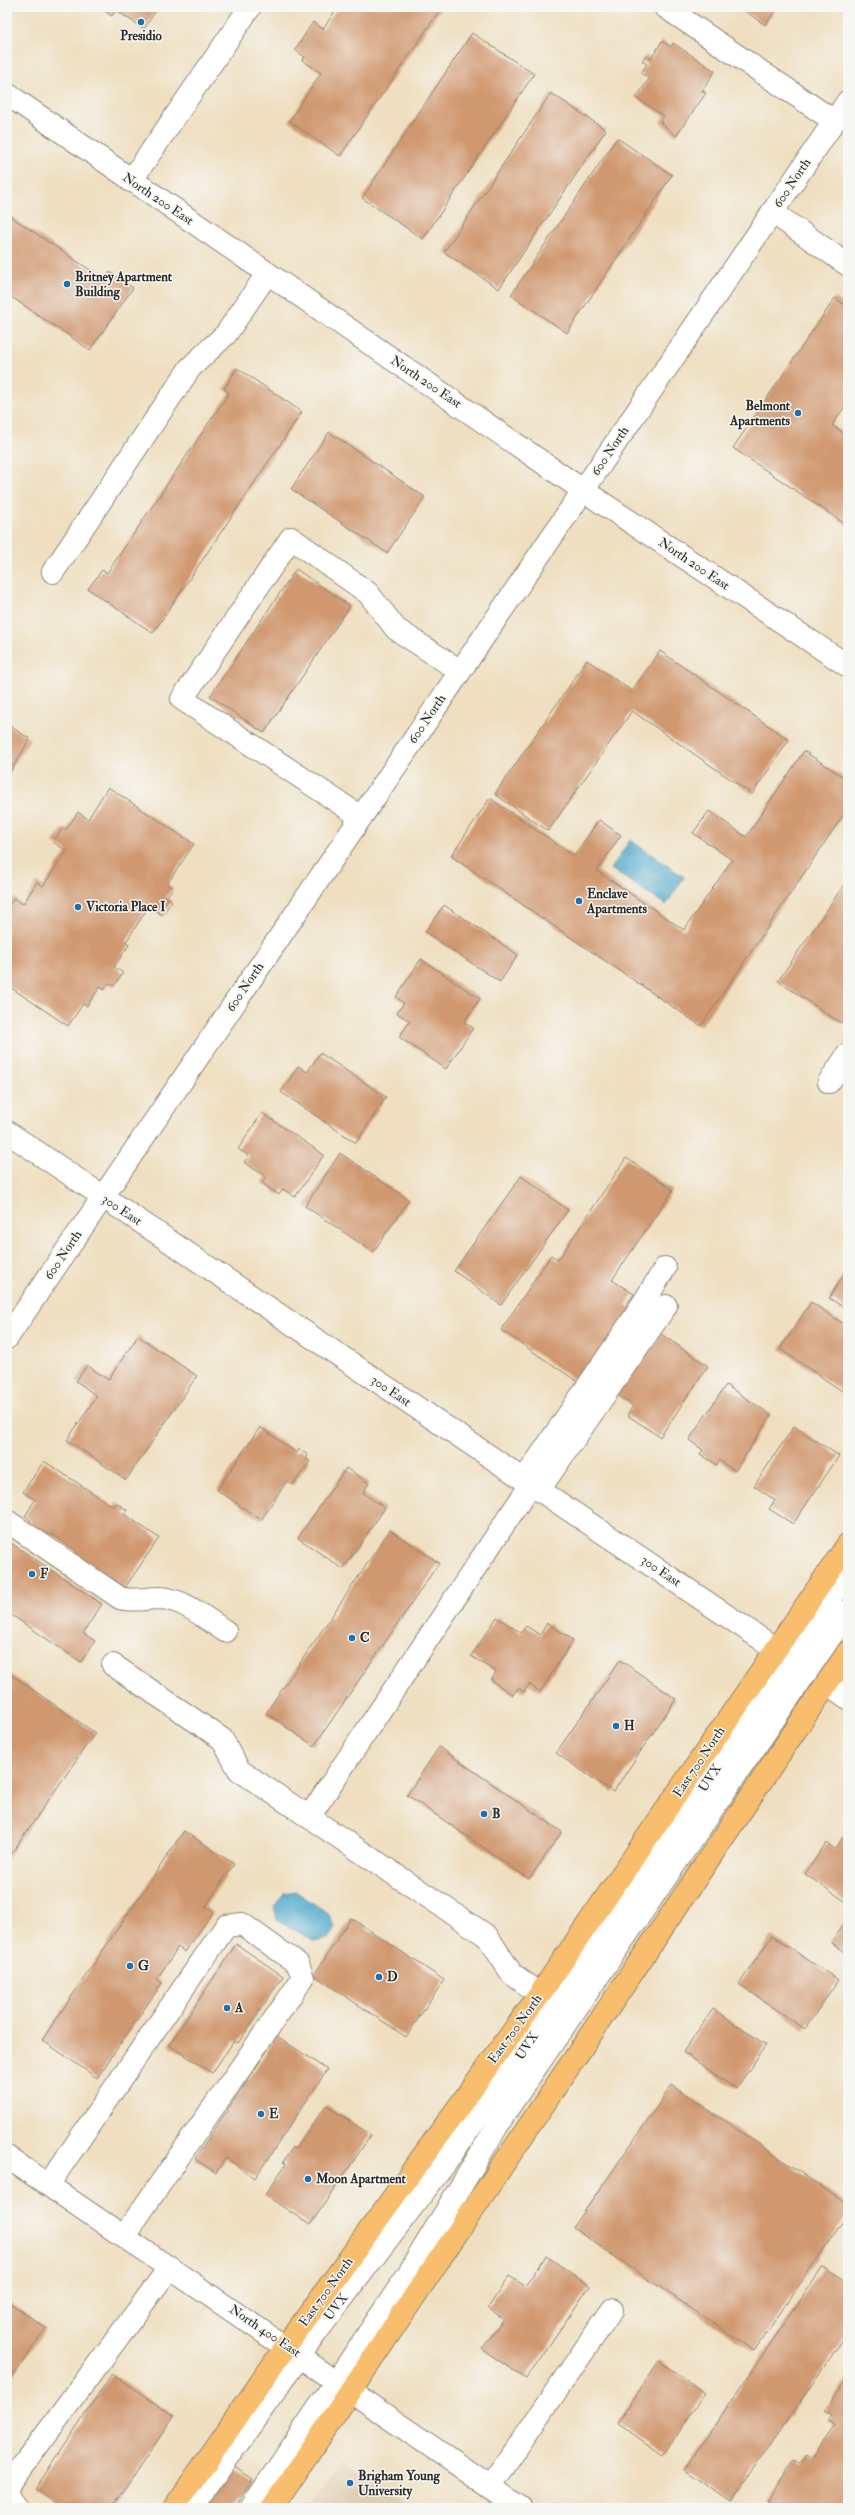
<svg xmlns="http://www.w3.org/2000/svg" width="855" height="2515" viewBox="0 0 855 2515" font-family="'IM FELL Double Pica',serif">
<style>
.built{fill:#e0ceb1}
.water{fill:#4ca7ca;stroke:#3c697a}
.building{fill:#d0986f}
.lines{fill:none;stroke-linecap:round;stroke-linejoin:round}
.minor-casing{stroke:#8d8576;stroke-width:24}
.major-casing{stroke:#8d8576;stroke-width:24}
.minor{stroke:#fff;stroke-width:22}
.major{stroke:#f9be6d;stroke-width:22}
.poi-dot{fill:#1f6fb2;stroke:#f6f6f2;stroke-width:1.5}
.labels{text-anchor:middle;dominant-baseline:central;stroke-width:3;stroke-linejoin:round;paint-order:stroke}
.poi-label{font-size:13px;font-weight:bold;fill:#2b2b2b;stroke:#f6f6f2;text-anchor:start}
.street-label{font-size:13px;fill:#2b2b2b;stroke:#f6f6f2}
</style>
<rect width="100%" height="100%" fill="#f6f6f2"/>
<filter id="ink" filterUnits="userSpaceOnUse"><feTurbulence type="fractalNoise" baseFrequency=".025" numOctaves="2"/><feDisplacementMap in="SourceGraphic" scale="8" xChannelSelector="R" yChannelSelector="G"/><feConvolveMatrix kernelMatrix="1 2 1 2 8 2 1 2 1" color-interpolation-filters="sRGB"/></filter>
<filter id="wash" filterUnits="userSpaceOnUse"><feTurbulence type="fractalNoise" baseFrequency=".012" numOctaves="4" result="noise"/><feDisplacementMap in="SourceGraphic" scale="16" xChannelSelector="R" yChannelSelector="G"/><feGaussianBlur stdDeviation="0.9" result="paint"/><feColorMatrix in="noise" values="0 0 0 0 0 0 0 0 0 0 0 0 0 0 0 0 0 1.4 0 .05"/><feComposite in="paint" operator="in"/></filter>
<g filter="url(#wash)">
<rect width="100%" height="100%" fill="#efdfc0"/>
<!-- built -->
<path class="built" d="M341,2459L413,2508H307Z"/>
<!-- water -->
<g class="water">
<path d="M630,840L684,877L666,905L611,869Z"/>
<path d="M295,1891L328,1913L335,1927L328,1939L313,1941L277,1919L274,1907L284,1893Z"/>
</g>
<g id="blocks">
<!-- building -->
<g class="building">
<path d="M99,7H158L144,29L116,10L112,16Z"/>
<path d="M338,7H442L340,156L289,121L321,73L302,60L305,57L295,50L313,22L323,29Z"/>
<path d="M739,7H781L779,10L776,9L765,25Z"/>
<path d="M472,33L534,74L423,239L362,198Z"/>
<path d="M662,41L671,47L673,43L715,71L702,91L706,93L676,136L660,122L664,116L636,98L649,79L641,73L647,64L642,61L646,55L651,59Z"/>
<path d="M551,93L606,130L499,289L444,252Z"/>
<path d="M617,138L672,175L567,333L511,295Z"/>
<path d="M7,214L105,280L110,272L133,288L90,350L7,294Z"/>
<path d="M835,298L848,307V402L832,425L848,436V526L733,448Z"/>
<path d="M237,368L302,412L153,633L88,589L102,570L107,573L229,393L224,389Z"/>
<path d="M329,432L425,497L387,553L291,489Z"/>
<path d="M296,569L350,606L264,733L210,696Z"/>
<path d="M660,651L789,740L752,794L632,711L548,831L495,794L587,660L632,691Z"/>
<path d="M7,724L30,739L7,777Z"/>
<path d="M804,751L848,780V808L701,1026L451,856L490,798L574,856L599,820L621,835L597,871L684,930L732,860L693,833L709,811L746,837Z"/>
<path d="M108,787L194,844L167,884L173,888L166,897L172,901L162,915L149,906L126,942L129,945L114,967L123,973L114,986L109,983L104,990L100,987L87,1006L83,1004L68,1026L7,985V908L14,898L23,904L37,882L43,886L67,851L53,842L63,828L66,830L78,812L88,819Z"/>
<path d="M848,879V1013L841,1023L778,981Z"/>
<path d="M444,905L518,955L500,982L425,932Z"/>
<path d="M421,959L480,999L464,1022L473,1028L446,1069L399,1037L410,1021L397,1013L404,1003L396,997Z"/>
<path d="M320,1053L386,1097L356,1143L281,1092L298,1066L307,1072Z"/>
<path d="M262,1113L324,1155L295,1197L283,1189L279,1195L262,1183L266,1177L244,1162L249,1156L238,1149Z"/>
<path d="M340,1153L409,1200L373,1252L305,1206Z"/>
<path d="M626,1158L673,1190L612,1280L634,1294L626,1305L635,1311L584,1386L501,1330L551,1255L558,1260Z"/>
<path d="M521,1176L568,1210L501,1305L454,1271Z"/>
<path d="M848,1268V1310L829,1298Z"/>
<path d="M811,1302L848,1327V1395L780,1349Z"/>
<path d="M658,1332L708,1366L660,1437L627,1415L633,1406L616,1394Z"/>
<path d="M138,1336L197,1376L126,1480L67,1440L97,1396L76,1381L87,1365L108,1380Z"/>
<path d="M726,1385L771,1415L735,1471L719,1460L717,1465L700,1454L703,1450L689,1440Z"/>
<path d="M794,1426L839,1456L793,1524L769,1509L775,1500L754,1486Z"/>
<path d="M260,1427L297,1453L299,1449L308,1455L306,1459L310,1461L293,1485L287,1481L261,1520L217,1490Z"/>
<path d="M44,1461L114,1507L117,1503L127,1510L124,1514L159,1538L122,1592L71,1558L76,1551L51,1534L48,1539L28,1525L31,1521L25,1516L35,1500L23,1492Z"/>
<path d="M346,1468L369,1483L363,1493L385,1508L343,1569L298,1538Z"/>
<path d="M390,1530L439,1563L314,1746L266,1713Z"/>
<path d="M8,1541L102,1604L83,1633L95,1641L81,1662L7,1612Z"/>
<path d="M497,1617L521,1633L526,1626L540,1635L547,1623L573,1640L540,1692L529,1684L524,1692L518,1688L513,1695L491,1680L496,1672L471,1656Z"/>
<path d="M620,1660L676,1699L613,1792L556,1753Z"/>
<path d="M7,1672L95,1733L7,1860Z"/>
<path d="M439,1747L562,1832L529,1879L407,1795Z"/>
<path d="M848,1830V1903L805,1874L826,1843L835,1849Z"/>
<path d="M184,1831L234,1864L205,1907L213,1912L185,1952L178,1947L157,1979L162,1983L97,2078L42,2040Z"/>
<path d="M848,1917V1954L831,1942Z"/>
<path d="M351,1918L444,1980L406,2037L314,1975Z"/>
<path d="M772,1936L838,1980L805,2029L739,1984Z"/>
<path d="M236,1944L283,1976L238,2043L234,2041L212,2073L169,2045Z"/>
<path d="M713,2009L766,2045L736,2089L683,2052Z"/>
<path d="M277,2036L327,2070L255,2178L226,2158L216,2173L195,2159Z"/>
<path d="M672,2085L848,2205V2214L754,2351L573,2228Z"/>
<path d="M326,2105L371,2135L310,2225L265,2195L286,2164L283,2162L293,2147L296,2149Z"/>
<path d="M546,2256L590,2286L526,2379L482,2349L504,2319L488,2308L509,2276L525,2286Z"/>
<path d="M823,2267L848,2284V2332L731,2502L684,2470Z"/>
<path d="M7,2301L46,2328L7,2385Z"/>
<path d="M659,2361L705,2393L663,2455L617,2423Z"/>
<path d="M112,2374L174,2416L112,2508H62L35,2489Z"/>
<path d="M848,2377V2500L843,2508H777L767,2500L794,2460L800,2464L806,2455L812,2459L835,2426L828,2421L832,2416L825,2411Z"/>
<path d="M234,2467L253,2479L234,2508H207Z"/>
</g>
</g>
</g>
<g filter="url(#ink)">
<use href="#blocks" fill-opacity="0" stroke="#8d8576" stroke-width="1"/>
<g class="lines">
<!-- minor casing -->
<g class="minor-casing">
<g id="minor">
<path d="M665,7L834,121"/>
<path d="M7,94L584,491L848,666"/>
<path d="M131,181L250,7"/>
<path d="M772,212L848,265"/>
<path d="M53,572L190,368L226,334L267,274"/>
<path d="M361,817L182,699L291,538L368,593L396,629L460,671"/>
<path d="M829,1082L848,1054"/>
<path d="M7,1132L776,1649"/>
<path d="M7,1338L848,101"/>
<path d="M524,1480L632,1321L665,1268"/>
<path d="M531,1484L309,1817L487,1936L512,1974L540,1994"/>
<path d="M539,1490L666,1306"/>
<path d="M7,1521L120,1598C134,1602 145,1598 160,1598C184,1599 206,1619 225,1631"/>
<path d="M113,1665L222,1739L239,1770L309,1817"/>
<path d="M827,1683L848,1698"/>
<path d="M7,2157L521,2508"/>
<path d="M48,2185L226,1926L242,1924L298,1964L303,1978L124,2236"/>
<path d="M7,2487L170,2267"/>
<path d="M490,2487L612,2310"/>
<path d="M7,2495L16,2508"/>
<path d="M192,2508L316,2333L447,2161L848,1574"/>
<path d="M251,2508L407,2276L508,2108L848,1611"/>
</g>
</g>
<!-- major casing -->
<g class="major-casing">
<g id="major">
<path d="M174,2508L286,2346L540,1994L848,1544"/>
<path d="M272,2508L848,1652"/>
</g>
</g>
<!-- minor -->
<use href="#minor" class="minor"/>
<!-- major -->
<use href="#major" class="major"/>
</g>
</g>
<!-- markers -->
<g class="poi-dot">
<circle cx="141" cy="22" r="4"/>
<circle cx="67" cy="284" r="4"/>
<circle cx="798" cy="413" r="4"/>
<circle cx="579" cy="901" r="4"/>
<circle cx="78" cy="907" r="4"/>
<circle cx="32" cy="1574" r="4"/>
<circle cx="352" cy="1638" r="4"/>
<circle cx="616" cy="1726" r="4"/>
<circle cx="484" cy="1814" r="4"/>
<circle cx="130" cy="1966" r="4"/>
<circle cx="379" cy="1977" r="4"/>
<circle cx="227" cy="2008" r="4"/>
<circle cx="261" cy="2114" r="4"/>
<circle cx="308" cy="2179" r="4"/>
<circle cx="350" cy="2483" r="4"/>
</g>
<g class="labels">
<!-- poi labels -->
<g class="poi-label">
<text x="141" y="36" text-anchor="middle">Presidio</text>
<text x="75" y="277">Britney Apartment<tspan x="75" dy="15">Building</tspan></text>
<text x="790" y="406" text-anchor="end">Belmont<tspan x="790" dy="15">Apartments</tspan></text>
<text x="587" y="894">Enclave<tspan x="587" dy="15">Apartments</tspan></text>
<text x="86" y="907">Victoria Place I</text>
<text x="40" y="1574">F</text>
<text x="360" y="1638">C</text>
<text x="624" y="1726">H</text>
<text x="492" y="1814">B</text>
<text x="138" y="1966">G</text>
<text x="387" y="1977">D</text>
<text x="235" y="2008">A</text>
<text x="269" y="2114">E</text>
<text x="316" y="2179">Moon Apartment</text>
<text x="358" y="2476">Brigham Young<tspan x="358" dy="15">University</tspan></text>
</g>
<!-- street labels -->
<g class="street-label">
<text transform="translate(792 183) rotate(-56)">600 North</text>
<text transform="translate(158 199) rotate(34)">North 200 East</text>
<text transform="translate(426 382) rotate(34)">North 200 East</text>
<text transform="translate(610 451) rotate(-56)">600 North</text>
<text transform="translate(694 564) rotate(34)">North 200 East</text>
<text transform="translate(427 719) rotate(-56)">600 North</text>
<text transform="translate(245 987) rotate(-56)">600 North</text>
<text transform="translate(122 1210) rotate(34)">300 East</text>
<text transform="translate(63 1255) rotate(-56)">600 North</text>
<text transform="translate(391 1391) rotate(34)">300 East</text>
<text transform="translate(661 1571) rotate(34)">300 East</text>
<text transform="translate(699 1762) rotate(-56)">East 700 North</text>
<text transform="translate(710 1778) rotate(-56)">UVX</text>
<text transform="translate(515 2029) rotate(-54)">East 700 North</text>
<text transform="translate(527 2046) rotate(-56)">UVX</text>
<text transform="translate(326 2292) rotate(-54)">East 700 North</text>
<text transform="translate(336 2307) rotate(-52)">UVX</text>
<text transform="translate(265 2331) rotate(34)">North 400 East</text>
</g>
</g>
<!-- margin -->
<rect width="855" height="2515" fill="none" stroke="#f6f6f2" stroke-width="24"/>
</svg>
